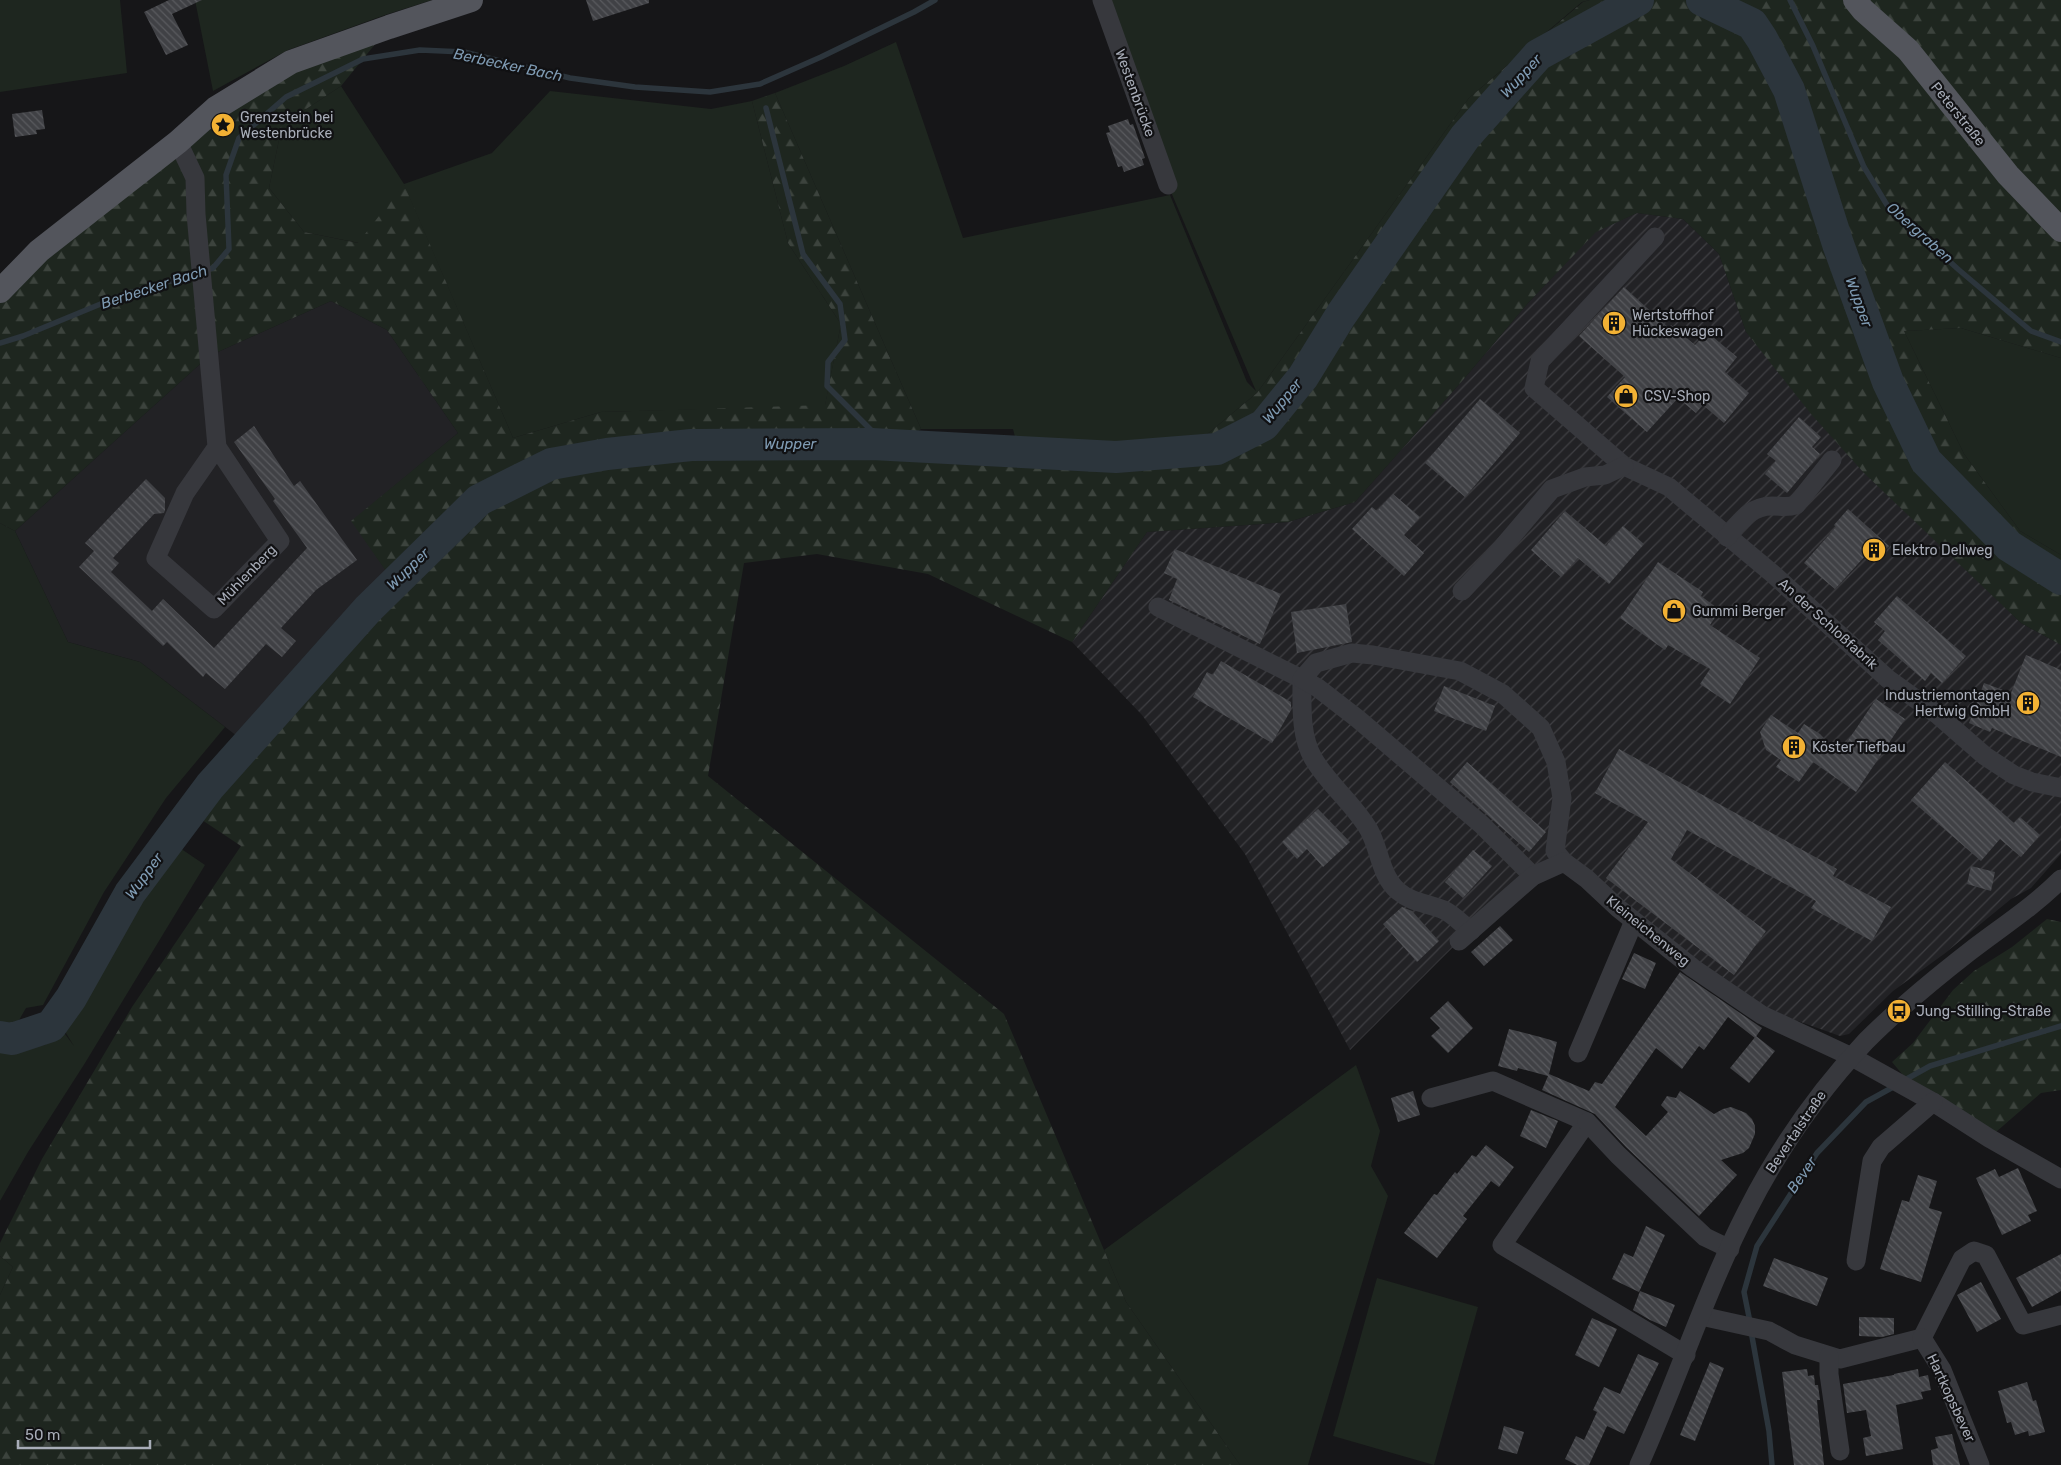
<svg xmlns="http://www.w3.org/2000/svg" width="2061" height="1465" viewBox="0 0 2061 1465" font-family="Rubik,sans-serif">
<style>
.built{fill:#222225}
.industrial{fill:url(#industrial-furrows)}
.green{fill:#1e261f}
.forest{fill:url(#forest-firs)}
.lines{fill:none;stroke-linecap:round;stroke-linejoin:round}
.stream{stroke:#2c353c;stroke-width:5.5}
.river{stroke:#2c353c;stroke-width:32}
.building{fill:url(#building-back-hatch)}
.minor{stroke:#37383d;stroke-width:19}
.major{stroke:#53555c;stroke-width:24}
.labels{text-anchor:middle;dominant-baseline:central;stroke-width:4.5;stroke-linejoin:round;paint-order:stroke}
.street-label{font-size:14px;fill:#a8adb8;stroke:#111113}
.poi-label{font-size:14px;fill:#a8adb8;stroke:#111113;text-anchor:start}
.water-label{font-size:15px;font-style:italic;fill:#7f9bb3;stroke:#111113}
</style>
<defs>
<pattern id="industrial-furrows" width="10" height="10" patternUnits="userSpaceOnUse" patternTransform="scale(1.25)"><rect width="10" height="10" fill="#222225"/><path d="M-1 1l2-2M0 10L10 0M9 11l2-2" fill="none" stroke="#3f3f43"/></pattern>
<pattern id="forest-firs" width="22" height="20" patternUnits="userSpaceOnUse" patternTransform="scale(1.25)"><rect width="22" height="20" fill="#1e261f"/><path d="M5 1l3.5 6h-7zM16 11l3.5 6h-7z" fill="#3c433d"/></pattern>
<pattern id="building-back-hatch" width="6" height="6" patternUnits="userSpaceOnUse" patternTransform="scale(1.25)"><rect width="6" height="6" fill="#404145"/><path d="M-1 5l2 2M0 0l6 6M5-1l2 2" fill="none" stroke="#595a5e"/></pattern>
</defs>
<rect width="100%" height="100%" fill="#161618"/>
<!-- built -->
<path class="built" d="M331,301L387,330L458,433L352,521L400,591L334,650L250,746L140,662L68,642L15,531L209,356Z"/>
<!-- industrial -->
<path class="industrial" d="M1637,213L1683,219L1719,254L1746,332L1957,560L2021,623L2061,645V854L2031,888L2011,899L1944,954L1893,991L1849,1034L1840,1036L1798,1021L1795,1032L1564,862L1459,941L1350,1050L1245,854L1142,715L1072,642L1147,532L1288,522L1355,502L1463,380L1529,302L1596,231Z"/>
<!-- green -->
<g class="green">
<path d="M0,0H120L127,73L0,92Z"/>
<path d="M195,0H432L385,15L288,50L213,91Z"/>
<path d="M1107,0H1590L1582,2L1469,98L1257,393L1199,441L1017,445L1013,429H921L775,93L844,66L896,42L963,238L1170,195L1247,382L1256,391L1168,185Z"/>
<path d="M341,86L404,184L492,153L550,91L711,109L752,101L788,243L841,324L825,406L601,412L513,438L404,185L359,243L304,232L269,188L282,125Z"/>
<path d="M1961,328L2061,358V555L2020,531L1964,454L1904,331Z"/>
<path d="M0,523L15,531L68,642L140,662L225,727L166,798L104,892L43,1005L26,1008L4,1046L28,1047L45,1045L62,1030L74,1046L64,1030L134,902L155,869L174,844L205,865L85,1063L28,1152L0,1201Z"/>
<path d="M1356,1065L1380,1131L1371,1166L1388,1196L1308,1465H1240L1126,1302L1104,1250Z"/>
<path d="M0,1256L13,1267L0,1295Z"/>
<path d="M1377,1278L1478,1307L1434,1465L1333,1436Z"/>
</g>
<!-- forest -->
<g class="forest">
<path d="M1590,0H1850L1863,10L1871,0H2061V358L1961,328L1904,331L1964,454L2020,531L2061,555V645L2021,623L1864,473L1811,414L1746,332L1719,254L1683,219L1637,213L1596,232L1529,302L1463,380L1355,502L1288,522L1147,532L1072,642L928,574L817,554L744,563L708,776L1004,1014L1126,1302L1240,1465H0V1295L13,1267L0,1256V1243L42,1159L132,1007L241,846L196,816L250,746L334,650L400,591L351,521L458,433L387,330L331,301L209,356L15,531L0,523V291L216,108L389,27L341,86L282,125L269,188L304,232L358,243L404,184L513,438L601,412L825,405L841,324L788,243L752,101L775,93L921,429L894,449L699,457L788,459L1017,445L1199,441L1257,393L1469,98L1583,2Z"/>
<path d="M2047,919L2061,922V1090L2041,1093L1989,1138L1918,1093L1892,1062L1913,1043L1953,990L1974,971L2012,947Z"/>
</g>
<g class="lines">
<!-- stream -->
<g class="stream">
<path d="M1716,0V8"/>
<path d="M1790,0L1813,46L1864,167L1887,205L1959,270L2031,331L2061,342"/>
<path d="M766,108L803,254L840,304L845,340L828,362L827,386L871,430L872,444"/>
<path d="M0,343L23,336L120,296L213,268L229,249L226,175L239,138L286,97L363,59L420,50L464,52L570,78L635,87L710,92L760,84L821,57L914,12L935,0"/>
<path d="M1903,1081L1930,1066L2061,1026"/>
<path d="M1750,1322L1744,1292L1757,1246L1817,1153L1866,1102L1895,1086"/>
<path d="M1751,1331L1769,1431L1772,1465"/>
</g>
<!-- river -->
<g class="river">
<path d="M1702,0L1752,24L1762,39L1789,90L1838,244L1888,382L1926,461L2009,546L2061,579"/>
<path d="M0,1037L12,1039L51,1026L71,998L130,893L210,786L368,609L479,500L551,464L607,454L691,445L872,444L1116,457L1217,449L1264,425L1303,377L1341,315L1465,137L1538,55L1638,0"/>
</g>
</g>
<!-- building -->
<g class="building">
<path d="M169,0H202L172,14L188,45L166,55L144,12Z"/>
<path d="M586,0H649V3L593,21Z"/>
<path d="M42,110L45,129L36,130L37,134L15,137L12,114Z"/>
<path d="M1128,119L1130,125L1133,124L1145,158L1142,159L1144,165L1124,172L1122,166L1118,167L1106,133L1110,132L1108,126Z"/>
<path d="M1624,287L1669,328L1671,325L1695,345L1707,332L1737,357L1725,372L1749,393L1724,423L1703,405L1696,413L1678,398L1647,432L1607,397L1625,377L1579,336Z"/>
<path d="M1480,399L1520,433L1465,497L1425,463Z"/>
<path d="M1799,417L1821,437L1812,447L1820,454L1787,493L1765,474L1776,461L1767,454Z"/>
<path d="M254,426L294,486L300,481L357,560L316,590L281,628L296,641L282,657L266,644L225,689L206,673L203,677L167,642L163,646L79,567L94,551L85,543L146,479L165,498V510L164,513L154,514L113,558L119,563L111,572L152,611L163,599L214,648L307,548L273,501L275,499L234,442Z"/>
<path d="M1393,494L1420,517L1404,535L1424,553L1404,576L1352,529L1372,507L1377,511Z"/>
<path d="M1848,509L1889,546L1875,561L1867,554L1835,589L1804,563L1836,527L1834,525Z"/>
<path d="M1565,511L1606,546L1623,526L1644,544L1609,584L1578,558L1561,577L1531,550Z"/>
<path d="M1175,549L1281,594L1260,644L1169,600L1177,579L1164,573Z"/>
<path d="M1658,562L1703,592L1701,596L1720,610L1710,625L1760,658L1730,704L1700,684L1710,669L1668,645L1665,650L1620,618Z"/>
<path d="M1897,596L1966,656L1942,683L1931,673L1925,681L1878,640L1885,631L1874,622Z"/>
<path d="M1346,604L1352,642L1297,653L1291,612Z"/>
<path d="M2026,655L2061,670V757L1992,728L1990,732L1969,723L1984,683L2011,693Z"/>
<path d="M1221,661L1291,702V710L1272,743L1193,697L1207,672L1213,675Z"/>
<path d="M1444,686L1495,706L1486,731L1434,711Z"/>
<path d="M1876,699L1905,719L1856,792L1813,762L1799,782L1776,767L1781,760L1766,750L1760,732L1771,715L1798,733L1804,724L1820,734L1839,754Z"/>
<path d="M1619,749L1837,869L1833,876L1891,907L1872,941L1811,908L1816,901L1687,830L1671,859L1766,931L1734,975L1606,878L1648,822L1595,793Z"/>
<path d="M1467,762L1546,832L1529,852L1450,782Z"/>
<path d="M1945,762L2014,823L2020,817L2040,835L2021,857L2000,839L1981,861L1911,800Z"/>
<path d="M1318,809L1350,842L1323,867L1307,849L1297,859L1282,842Z"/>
<path d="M1473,850L1492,866L1463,898L1445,882Z"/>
<path d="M1971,866L1995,872L1991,891L1967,884Z"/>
<path d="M1402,907L1412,911L1439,941L1417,962L1383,924Z"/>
<path d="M1500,926L1513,940L1484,966L1471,952Z"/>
<path d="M1634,953L1656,963L1645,989L1622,979Z"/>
<path d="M1680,972L1762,1028L1755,1038L1728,1017L1704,1050L1699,1046L1682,1069L1656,1048L1615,1107L1646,1136L1668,1112L1661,1105L1667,1096L1676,1098L1680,1091L1714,1114L1723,1109L1731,1107L1746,1113L1752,1119L1755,1126V1134L1749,1148L1743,1153L1721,1160L1737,1175L1699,1216L1626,1147L1595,1114L1542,1090L1548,1076L1518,1068L1517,1071L1498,1066L1509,1029L1544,1038L1557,1042L1549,1074L1589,1091L1595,1082L1602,1084Z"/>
<path d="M1448,1001L1473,1028L1448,1053L1431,1036L1440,1028L1430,1018Z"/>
<path d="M1756,1036L1775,1051L1749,1083L1730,1068Z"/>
<path d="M1413,1091L1420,1115L1398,1122L1391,1098Z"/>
<path d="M1531,1110L1558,1121L1546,1148L1520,1136Z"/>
<path d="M1486,1145L1514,1167L1499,1187L1491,1181L1463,1216L1467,1219L1437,1258L1404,1233L1434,1194L1437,1195L1455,1172L1457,1174L1472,1155L1476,1157Z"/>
<path d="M2018,1168L2037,1211L2028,1215L2031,1221L2002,1235L1976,1178L1995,1169L1999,1177Z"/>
<path d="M1918,1175L1937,1181L1929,1208L1942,1212L1921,1282L1880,1269L1902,1200L1909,1202Z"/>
<path d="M1646,1226L1665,1235L1639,1292L1612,1279L1624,1253L1633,1257Z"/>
<path d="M2061,1254V1291L2032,1307L2016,1278Z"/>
<path d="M1774,1258L1828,1278L1817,1306L1763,1286Z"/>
<path d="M1981,1282L2001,1319L1977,1332L1957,1295Z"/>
<path d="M1640,1291L1675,1305L1666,1327L1650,1320L1633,1310Z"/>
<path d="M1859,1317L1894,1318V1334L1882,1337L1859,1336Z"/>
<path d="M1592,1318L1617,1329L1599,1367L1575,1355Z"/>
<path d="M1638,1354L1659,1363L1624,1434L1607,1426L1589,1465H1577L1565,1459L1576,1436L1584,1440L1597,1412L1593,1410L1604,1387L1620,1394Z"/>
<path d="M1710,1362L1724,1368L1695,1441L1680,1435Z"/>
<path d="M1807,1369L1808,1376L1814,1375L1815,1385H1818L1820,1400H1817L1818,1412L1824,1465H1794L1782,1372Z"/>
<path d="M1918,1369L1919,1377L1928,1375L1931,1390L1921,1392L1923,1399L1896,1405L1903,1449L1866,1456L1863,1438L1871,1436L1866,1410L1847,1413L1843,1384L1894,1375V1374Z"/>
<path d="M2027,1382L2033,1401L2036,1400L2045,1432L2029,1436L2028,1431L2015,1435L2011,1422L2007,1423L1998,1391Z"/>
<path d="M1504,1426L1524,1432L1517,1454L1498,1449Z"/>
<path d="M1952,1434L1960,1465H1933L1931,1450L1938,1448L1935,1437Z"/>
</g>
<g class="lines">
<!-- minor -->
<g class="minor">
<path d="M1102,0L1168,185"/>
<path d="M178,142L195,178L196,214L217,447L185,493L156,558L214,609L280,541L217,447"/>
<path d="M1655,237L1540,361L1534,388L1624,466L1669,487L1773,574L1888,679L1938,715L1985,756L2014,775L2032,782L2061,788"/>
<path d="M1727,537C1740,522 1750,506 1772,506C1781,506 1787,508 1796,505L1832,460"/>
<path d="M1462,591L1495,556L1552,489L1585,477L1605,475L1624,466"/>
<path d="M1158,607L1302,679C1302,705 1300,735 1313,758C1328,784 1354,804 1369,830C1380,850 1380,875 1398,891C1412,903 1428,903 1444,910C1454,915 1462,924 1471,931"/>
<path d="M1533,876L1482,825L1358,719L1318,688L1302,679L1316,663L1352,653L1373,655L1460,671L1503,694L1541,728L1556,762L1562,798L1555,851L1564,862"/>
<path d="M1459,941L1533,876L1564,862L1587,879L1618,908L1693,968L1762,1015L1852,1057L1933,1102L1989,1138L2061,1179"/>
<path d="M1578,1053L1634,921"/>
<path d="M1431,1098L1493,1081L1587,1122L1502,1245L1686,1355"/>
<path d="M1587,1122L1618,1155L1705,1237L1730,1249"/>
<path d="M1856,1261L1872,1161L1881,1147L1933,1102"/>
<path d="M1701,1316L1769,1331L1795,1345L1840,1359L1922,1338"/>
<path d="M1922,1338L1962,1259L1974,1251L1986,1255L2023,1325L2061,1315"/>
<path d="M1922,1338L1942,1370L1980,1465"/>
<path d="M1829,1356V1374L1840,1451"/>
<path d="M1639,1465C1677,1381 1705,1293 1747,1211C1778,1150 1819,1091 1866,1041C1898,1009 1933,980 1969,952C2000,928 2033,907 2061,879"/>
</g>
<!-- major -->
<g class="major">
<path d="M1855,0L1863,10L1908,50L2008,175L2061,230"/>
<path d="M0,291L39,251L178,142L216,108L291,62L389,27L471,0"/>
</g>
</g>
<!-- icons -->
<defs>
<g id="sight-disc" transform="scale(1.25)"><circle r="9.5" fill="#f2b134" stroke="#111113"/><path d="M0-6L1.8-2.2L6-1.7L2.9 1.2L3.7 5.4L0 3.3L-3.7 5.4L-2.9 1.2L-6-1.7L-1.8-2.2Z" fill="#111"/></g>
<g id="building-disc" transform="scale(1.25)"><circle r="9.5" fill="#f2b134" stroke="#111113"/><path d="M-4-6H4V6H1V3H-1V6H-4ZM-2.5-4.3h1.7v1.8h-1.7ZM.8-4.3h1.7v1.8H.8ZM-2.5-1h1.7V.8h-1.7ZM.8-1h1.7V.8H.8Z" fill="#111"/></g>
<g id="shop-disc" transform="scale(1.25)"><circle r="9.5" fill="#f2b134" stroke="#111113"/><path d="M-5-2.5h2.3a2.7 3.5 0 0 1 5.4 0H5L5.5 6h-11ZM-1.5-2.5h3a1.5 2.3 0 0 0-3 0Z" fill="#111"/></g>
<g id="bus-disc" transform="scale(1.25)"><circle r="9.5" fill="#f2b134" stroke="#111113"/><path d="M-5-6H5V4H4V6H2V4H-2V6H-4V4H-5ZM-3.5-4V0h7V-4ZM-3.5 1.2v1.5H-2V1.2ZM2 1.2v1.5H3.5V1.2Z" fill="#111"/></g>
</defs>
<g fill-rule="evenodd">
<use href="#sight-disc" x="223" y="125"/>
<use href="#building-disc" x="1614" y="323"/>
<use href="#shop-disc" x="1626" y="396"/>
<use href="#building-disc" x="1874" y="550"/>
<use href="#shop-disc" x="1674" y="611"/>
<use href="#building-disc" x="2028" y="703"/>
<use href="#building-disc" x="1794" y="747"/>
<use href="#bus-disc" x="1899" y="1011"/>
</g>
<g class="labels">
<!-- street labels -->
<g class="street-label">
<text transform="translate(1135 93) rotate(70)">Westenbrücke</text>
<text transform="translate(1958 114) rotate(51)">Peterstraße</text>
<text transform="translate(247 575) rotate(-46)">Mühlenberg</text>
<text transform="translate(1828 624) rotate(42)">An der Schloßfabrik</text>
<text transform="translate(1648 931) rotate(39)">Kleineichenweg</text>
<text transform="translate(1796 1132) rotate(-56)">Bevertalstraße</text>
<text transform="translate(1951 1398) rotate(65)">Hartkopsbever</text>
</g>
<!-- poi labels -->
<g class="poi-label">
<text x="240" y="117">Grenzstein bei<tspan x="240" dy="16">Westenbrücke</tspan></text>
<text x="1632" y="315">Wertstoffhof<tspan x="1632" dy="16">Hückeswagen</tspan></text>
<text x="1644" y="396">CSV-Shop</text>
<text x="1892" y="550">Elektro Dellweg</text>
<text x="1692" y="611">Gummi Berger</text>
<text x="2010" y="695" text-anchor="end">Industriemontagen<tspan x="2010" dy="16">Hertwig GmbH</tspan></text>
<text x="1812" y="747">Köster Tiefbau</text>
<text x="1916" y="1011">Jung-Stilling-Straße</text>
</g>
<!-- water labels -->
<g class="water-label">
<text transform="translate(508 65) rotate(12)">Berbecker Bach</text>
<text transform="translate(1521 76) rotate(-47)">Wupper</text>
<text transform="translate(1920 233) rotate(42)">Obergraben</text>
<text transform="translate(154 287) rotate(-18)">Berbecker Bach</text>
<text transform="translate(1859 302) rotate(70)">Wupper</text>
<text transform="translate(1282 401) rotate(-50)">Wupper</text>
<text x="790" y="444">Wupper</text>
<text transform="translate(408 569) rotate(-44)">Wupper</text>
<text transform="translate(144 876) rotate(-54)">Wupper</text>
<text transform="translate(1802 1175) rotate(-55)">Bever</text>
</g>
</g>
<!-- scale -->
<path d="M18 1440v8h132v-8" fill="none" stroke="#a8adb8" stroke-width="2.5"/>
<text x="25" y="1440" font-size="15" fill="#a8adb8" stroke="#111113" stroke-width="4" paint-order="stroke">50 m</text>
</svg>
